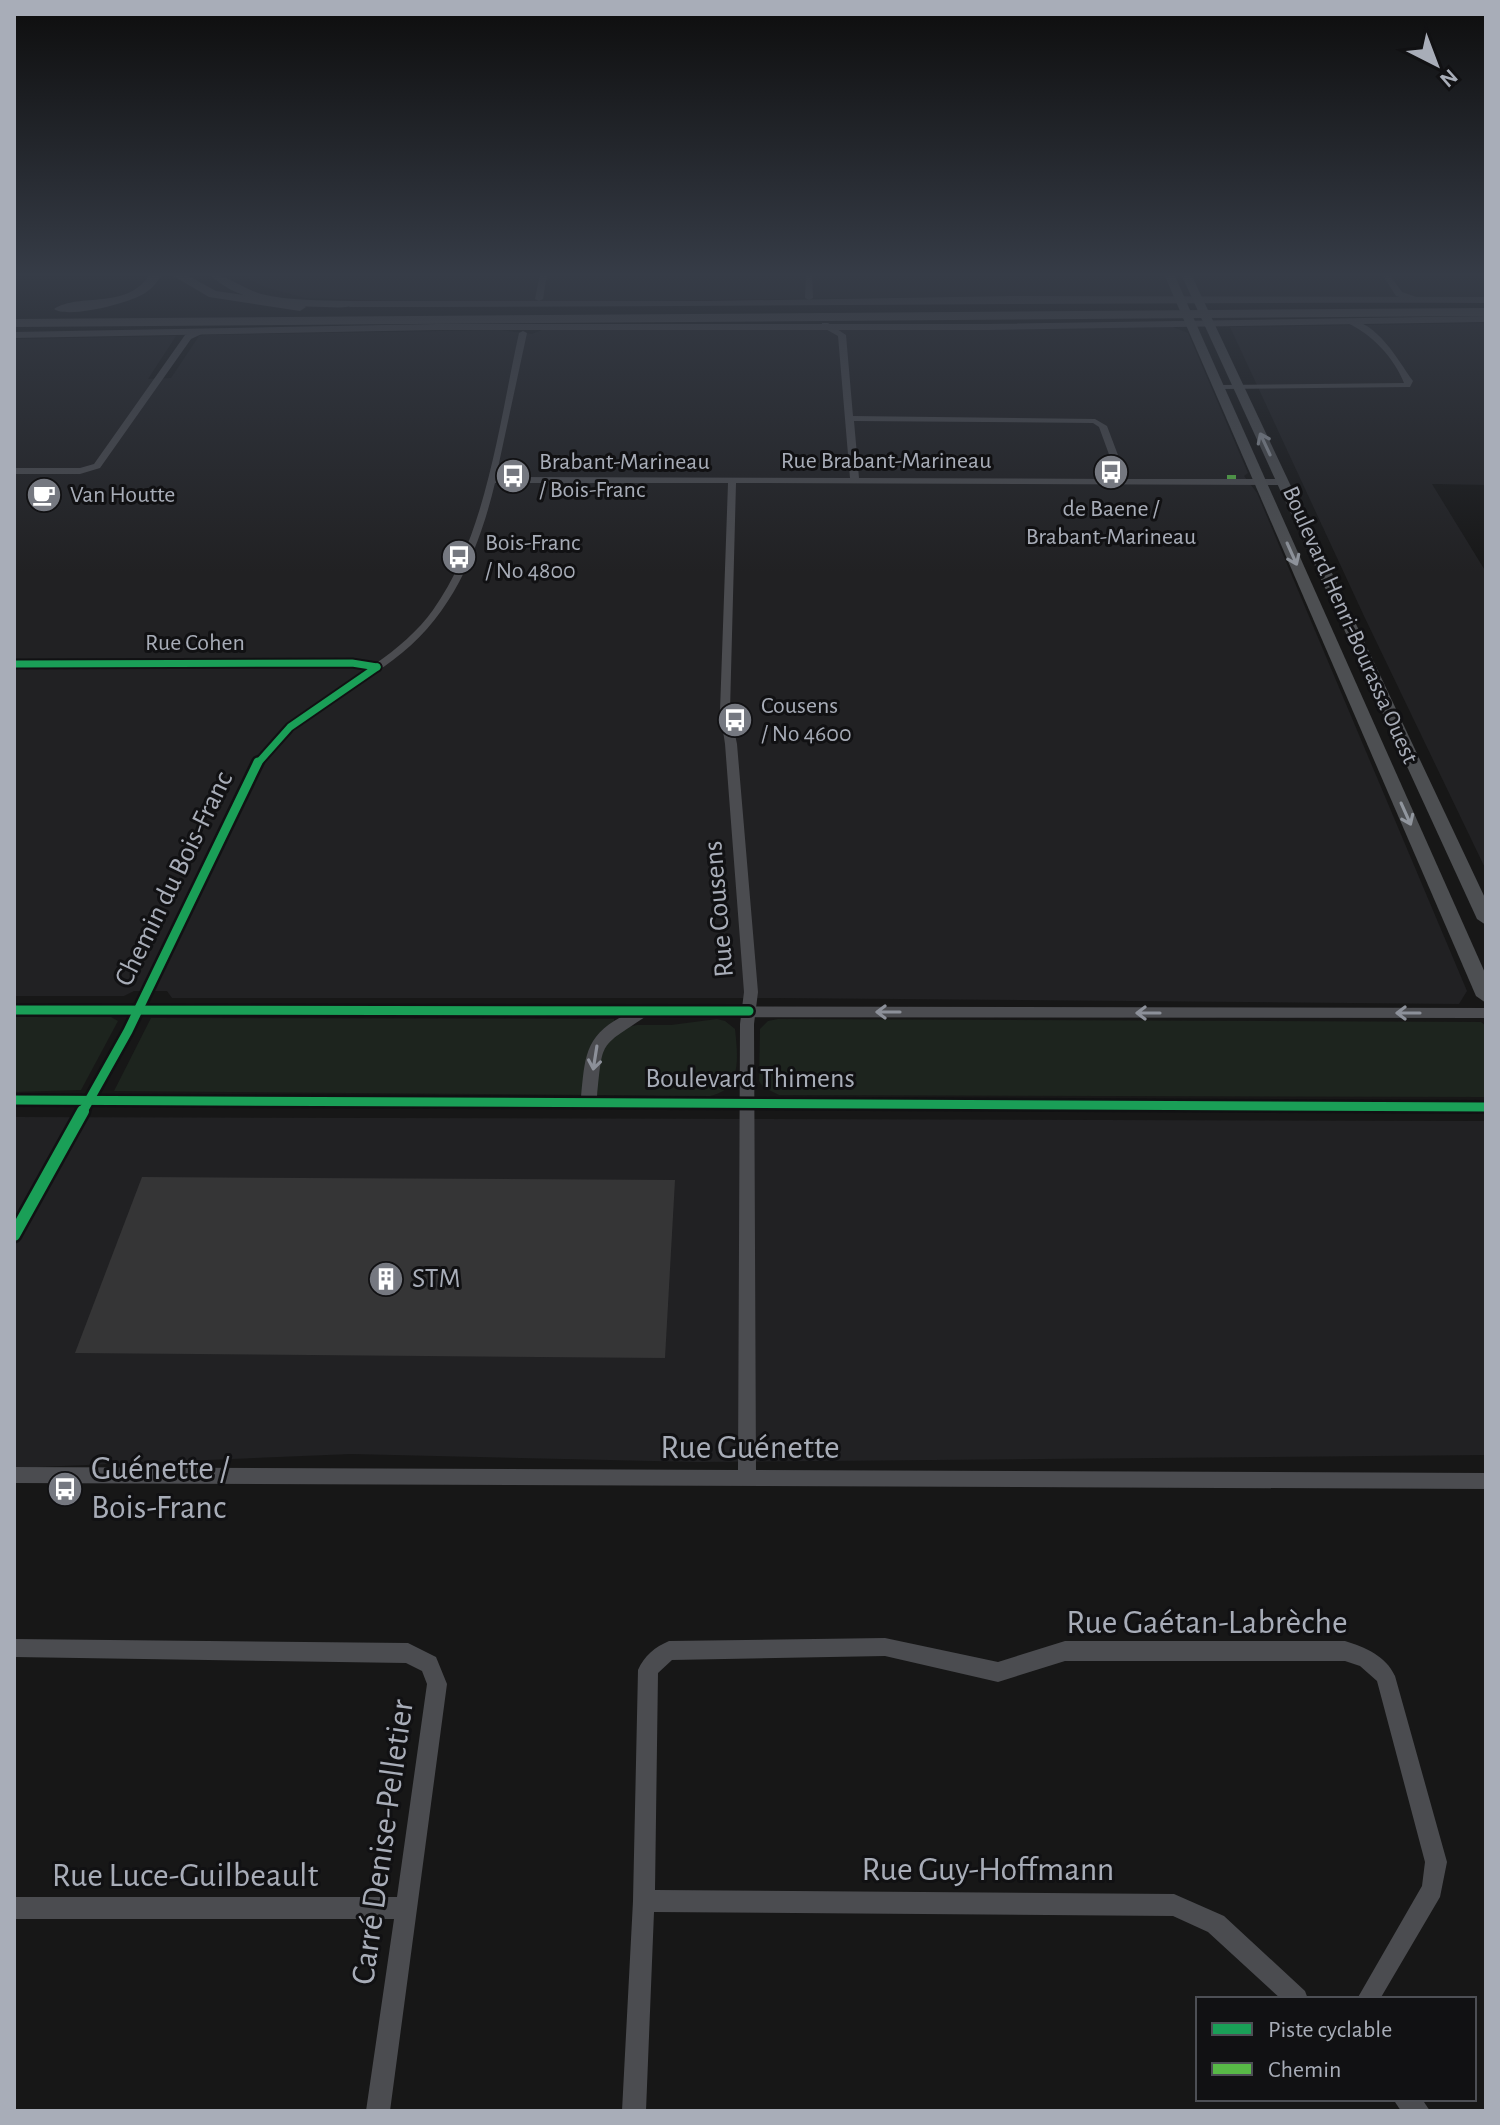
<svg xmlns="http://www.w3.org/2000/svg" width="1500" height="2125" viewBox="0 0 1500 2125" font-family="'Alegreya Sans',sans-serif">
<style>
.built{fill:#212123}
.green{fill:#1d241e}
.building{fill:#353536}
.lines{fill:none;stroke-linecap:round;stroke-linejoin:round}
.minor{fill:#4b4c50;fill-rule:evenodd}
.tertiary{fill:#4b4c50;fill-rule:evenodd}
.secondary{fill:#4a4a4e;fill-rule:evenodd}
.primary{fill:#4d4f52;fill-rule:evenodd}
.motorway{fill:#4e4e51;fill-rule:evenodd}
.quiet{stroke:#58b947;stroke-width:4;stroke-dasharray:9 4;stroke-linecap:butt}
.cycleway-far2-casing{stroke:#111113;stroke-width:11}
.cycleway-far1-casing{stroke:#111113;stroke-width:14}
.cycleway-casing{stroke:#111113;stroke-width:17}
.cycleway-far2{stroke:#1a9f57;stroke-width:7}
.cycleway-far1{stroke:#1a9f57;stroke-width:9}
.cycleway{stroke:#1a9f57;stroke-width:12}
.oneway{stroke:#91969e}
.oneway2{stroke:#8c9099}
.labels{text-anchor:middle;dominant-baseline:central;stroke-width:6;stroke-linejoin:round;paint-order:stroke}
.far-street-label{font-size:24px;fill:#a8adb8;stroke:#111113}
.far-poi-label{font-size:24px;fill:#a8adb8;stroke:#111113;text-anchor:start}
.street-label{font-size:28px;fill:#a8adb8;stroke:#111113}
.poi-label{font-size:28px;fill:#a8adb8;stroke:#111113;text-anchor:start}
.near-street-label{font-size:34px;fill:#a8adb8;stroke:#111113}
.near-poi-label{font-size:34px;fill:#a8adb8;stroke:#111113;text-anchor:start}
</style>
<rect width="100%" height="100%" fill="#171717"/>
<!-- built -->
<g class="built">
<path d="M239,274H1486V297L1044,296L531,302L365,300L305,298L265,287Z"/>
<path d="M1486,323V485L1432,484L1486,572V870L1364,616L1230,327Z"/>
<path d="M1173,327L1188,333L1248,473L1244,476L1257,493L1467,991L1459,1004L778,998H172L167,991H134L124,996H14V339L176,336L148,379L171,378L199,336L205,335L499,330L532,334L542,330H578Z"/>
<path d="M14,1117L1486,1121V1455L697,1462L351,1454L14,1468Z"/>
</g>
<!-- green -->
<g class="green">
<path d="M14,1017H111L118,1021L81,1090L14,1092Z"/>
<path d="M151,1018L614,1019L616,1030L637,1025H671L717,1019L725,1021L735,1029C738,1057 742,1090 710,1096L114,1091Z"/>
<path d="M778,1019L1481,1022L1486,1026V1097L779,1095L763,1087L759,1081L760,1029L768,1021Z"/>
</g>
<!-- building -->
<path class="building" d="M142,1177L675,1180L665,1358L75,1353Z"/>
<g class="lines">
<!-- minor -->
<g class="minor">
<path d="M540,274H547L543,299L539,301L535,299Z"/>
<path d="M806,274H812L813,298L809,300L805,298Z"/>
<path d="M1382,274H1389L1402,292L1419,298V302L1396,296Z"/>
<path d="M1347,319C1378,322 1397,359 1413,381L1410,387L1220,389L1216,387L1220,385L1404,383C1395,359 1371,333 1347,323Z"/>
<path d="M822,323H828L846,335L853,416L1095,419L1107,426L1127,479H1283L1287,482L1283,485L736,483L730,711L737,744L758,992L754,1024L756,1470L1486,1473V1489L14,1483V1467L738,1470L740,1024L744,992L725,744L720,711L728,483H495C479,550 451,618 393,660C350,692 302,716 267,758L135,1031L19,1239L14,1241V1221L121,1031L256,757L290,721L368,669L352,666L14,667V661L352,660L375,664C397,649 418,631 433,610C487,534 499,423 519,333L523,331L527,333L496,477L850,478L838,336L822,327ZM854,421L1093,423L1099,427L1118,479L859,478Z"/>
<path d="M201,329L208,331L191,339L100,468L80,474H14V468H80L94,464L185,335Z"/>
<path d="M885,1638L998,1662L1065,1641H1345C1365,1647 1386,1656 1395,1676L1447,1862L1440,1897L1380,1999H1357L1422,1886L1425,1862L1377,1681L1360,1666L1345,1661H1065L998,1682L885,1656L672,1660L658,1673L655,1890L1174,1894L1224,1916L1305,1991L1308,1999H1281L1208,1932L1173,1916L654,1912L646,2111H622L633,1901L638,1670C644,1656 655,1647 669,1641Z"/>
<path d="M14,1639L408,1643L436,1657L447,1684L390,2111H366L394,1919H14V1897H397L427,1684L422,1671L406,1663L14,1657Z"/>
<path d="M1393,2099H1422L1430,2111H1401Z"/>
</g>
<!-- tertiary -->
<path class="tertiary" d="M14,1005L1486,1008V1018L645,1017C599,1048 603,1039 597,1097L1486,1101V1113L14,1106V1094L581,1097C585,1059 584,1037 621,1017L14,1015Z"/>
<!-- secondary -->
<g class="secondary">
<path d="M1013,296L1486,297V303C1107,302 729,307 350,307L345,304L350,301H709Z"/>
<path d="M1486,316V322L988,330H436L14,338V332L436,324H988Z"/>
</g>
<!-- primary -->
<g class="primary">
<path d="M209,274C227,274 243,289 261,294C290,301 321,300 350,301L355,304C347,309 335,307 324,307C285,306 239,303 209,274Z"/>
<path d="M1164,274H1174L1486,975V1003L1476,996Z"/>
<path d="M1181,274H1191L1486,900V925L1477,919Z"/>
</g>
<!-- motorway -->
<g class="motorway">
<path d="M150,274H162C157,282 153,288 145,293C130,303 68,319 54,309C80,292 127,311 150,274Z"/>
<path d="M170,274H185L216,291L300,303L306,307L300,311L209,297Z"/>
<path d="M1486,308V316L14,327V319Z"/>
</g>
<!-- quiet -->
<path class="quiet" d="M1227,477H1238"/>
<!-- cycleway-far2 casing -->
<g class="cycleway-far2-casing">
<g id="cycleway-far2">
<path d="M14,664L352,663L377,667"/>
<path d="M257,764L290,727L377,667"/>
</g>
</g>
<!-- cycleway-far1 casing -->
<g class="cycleway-far1-casing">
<g id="cycleway-far1">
<path d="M14,1010L749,1011"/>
<path d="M14,1100L1486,1107"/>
<path d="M82,1113L128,1031L258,762"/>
</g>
</g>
<!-- cycleway casing -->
<g class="cycleway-casing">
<path id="cycleway" d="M14,1235L83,1111"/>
</g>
<!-- cycleway-far2 -->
<use href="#cycleway-far2" class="cycleway-far2"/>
<!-- cycleway-far1 -->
<use href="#cycleway-far1" class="cycleway-far1"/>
<!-- cycleway -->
<use href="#cycleway" class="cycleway"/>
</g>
<!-- one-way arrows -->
<defs><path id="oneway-shaft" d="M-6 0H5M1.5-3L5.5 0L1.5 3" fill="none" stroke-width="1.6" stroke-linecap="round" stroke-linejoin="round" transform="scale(2)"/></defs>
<g class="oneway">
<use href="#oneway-shaft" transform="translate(1265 444) rotate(-115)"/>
<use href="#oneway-shaft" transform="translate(1292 554) rotate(66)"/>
<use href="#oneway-shaft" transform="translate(1406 814) rotate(66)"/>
</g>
<g class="oneway2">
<use href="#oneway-shaft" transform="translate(888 1012) rotate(-180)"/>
<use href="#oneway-shaft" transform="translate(1148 1013) rotate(-180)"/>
<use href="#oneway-shaft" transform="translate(1408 1013) rotate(-180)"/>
<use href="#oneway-shaft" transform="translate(595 1058) rotate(99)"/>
</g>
<!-- sky -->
<linearGradient id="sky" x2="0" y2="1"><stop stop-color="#0d0d0d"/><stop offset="0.48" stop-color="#363c47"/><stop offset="1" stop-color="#363c47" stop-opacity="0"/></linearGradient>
<rect width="1500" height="572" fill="url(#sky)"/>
<!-- icons -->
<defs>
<g id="bus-disc" transform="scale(1.8)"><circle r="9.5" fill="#757880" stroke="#111113"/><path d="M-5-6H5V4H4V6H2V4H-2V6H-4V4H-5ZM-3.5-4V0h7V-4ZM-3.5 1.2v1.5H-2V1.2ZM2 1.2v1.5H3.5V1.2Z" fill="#fff"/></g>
<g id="cafe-disc" transform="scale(1.8)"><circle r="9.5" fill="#757880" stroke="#111113"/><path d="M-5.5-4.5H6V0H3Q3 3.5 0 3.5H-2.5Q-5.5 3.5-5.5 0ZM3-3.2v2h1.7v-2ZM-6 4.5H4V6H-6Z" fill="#fff"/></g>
<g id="building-disc" transform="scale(1.8)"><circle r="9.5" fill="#757880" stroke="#111113"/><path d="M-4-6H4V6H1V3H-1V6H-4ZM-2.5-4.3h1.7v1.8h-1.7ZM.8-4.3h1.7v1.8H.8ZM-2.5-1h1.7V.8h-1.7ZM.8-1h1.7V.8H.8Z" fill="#fff"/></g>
</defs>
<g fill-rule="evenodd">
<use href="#bus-disc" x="1111" y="472"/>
<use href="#bus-disc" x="513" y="476"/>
<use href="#cafe-disc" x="44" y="495"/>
<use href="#bus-disc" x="459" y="557"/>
<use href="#bus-disc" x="735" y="720"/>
<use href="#building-disc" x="386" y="1279"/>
<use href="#bus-disc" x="65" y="1489"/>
</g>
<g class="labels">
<!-- far-street labels -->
<g class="far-street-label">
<text x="886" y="461">Rue Brabant-Marineau</text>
<text transform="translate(1350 625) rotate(66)">Boulevard Henri-Bourassa Ouest</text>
<text x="195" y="643">Rue Cohen</text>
</g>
<!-- far-poi labels -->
<g class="far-poi-label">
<text x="539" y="462">Brabant-Marineau<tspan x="539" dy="28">/ Bois-Franc</tspan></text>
<text x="70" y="495">Van Houtte</text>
<text x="1111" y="509" text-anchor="middle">de Baene /<tspan x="1111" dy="28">Brabant-Marineau</tspan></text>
<text x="485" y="543">Bois-Franc<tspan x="485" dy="28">/ No 4800</tspan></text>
<text x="761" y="706">Cousens<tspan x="761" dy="28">/ No 4600</tspan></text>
</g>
<!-- street labels -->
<g class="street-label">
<text transform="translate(174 879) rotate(-64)">Chemin du Bois-Franc</text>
<text transform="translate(719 909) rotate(-95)">Rue Cousens</text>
<text x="750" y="1079">Boulevard Thimens</text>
</g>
<!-- poi labels -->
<g class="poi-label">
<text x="412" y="1279">STM</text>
</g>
<!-- near-street labels -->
<g class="near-street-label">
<text x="750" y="1448">Rue Guénette</text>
<text x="1207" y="1623">Rue Gaétan-Labrèche</text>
<text transform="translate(383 1842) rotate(-82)">Carré Denise-Pelletier</text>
<text x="988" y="1870">Rue Guy-Hoffmann</text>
<text x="185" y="1876">Rue Luce-Guilbeault</text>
</g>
<!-- near-poi labels -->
<g class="near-poi-label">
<text x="91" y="1469">Guénette /<tspan x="91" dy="39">Bois-Franc</tspan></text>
</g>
</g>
<!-- border -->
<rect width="1500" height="2125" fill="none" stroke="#a8adb8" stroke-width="32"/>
<!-- legend -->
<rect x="1196" y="1997" width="280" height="104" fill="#111113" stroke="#4d4f55" stroke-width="2"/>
<rect x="1212" y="2023" width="40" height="12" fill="#1a9f57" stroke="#4d4f55" stroke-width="2"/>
<text x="1268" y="2037" font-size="24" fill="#a8adb8">Piste cyclable</text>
<rect x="1212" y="2063" width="40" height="12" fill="#58b947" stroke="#4d4f55" stroke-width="2"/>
<text x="1268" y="2077" font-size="24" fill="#a8adb8">Chemin</text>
<!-- north arrow -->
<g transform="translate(1436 64) rotate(138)" stroke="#111113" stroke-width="6" paint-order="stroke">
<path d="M0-6L14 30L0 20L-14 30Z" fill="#a8adb8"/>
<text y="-12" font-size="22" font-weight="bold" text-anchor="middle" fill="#a8adb8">N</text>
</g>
</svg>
